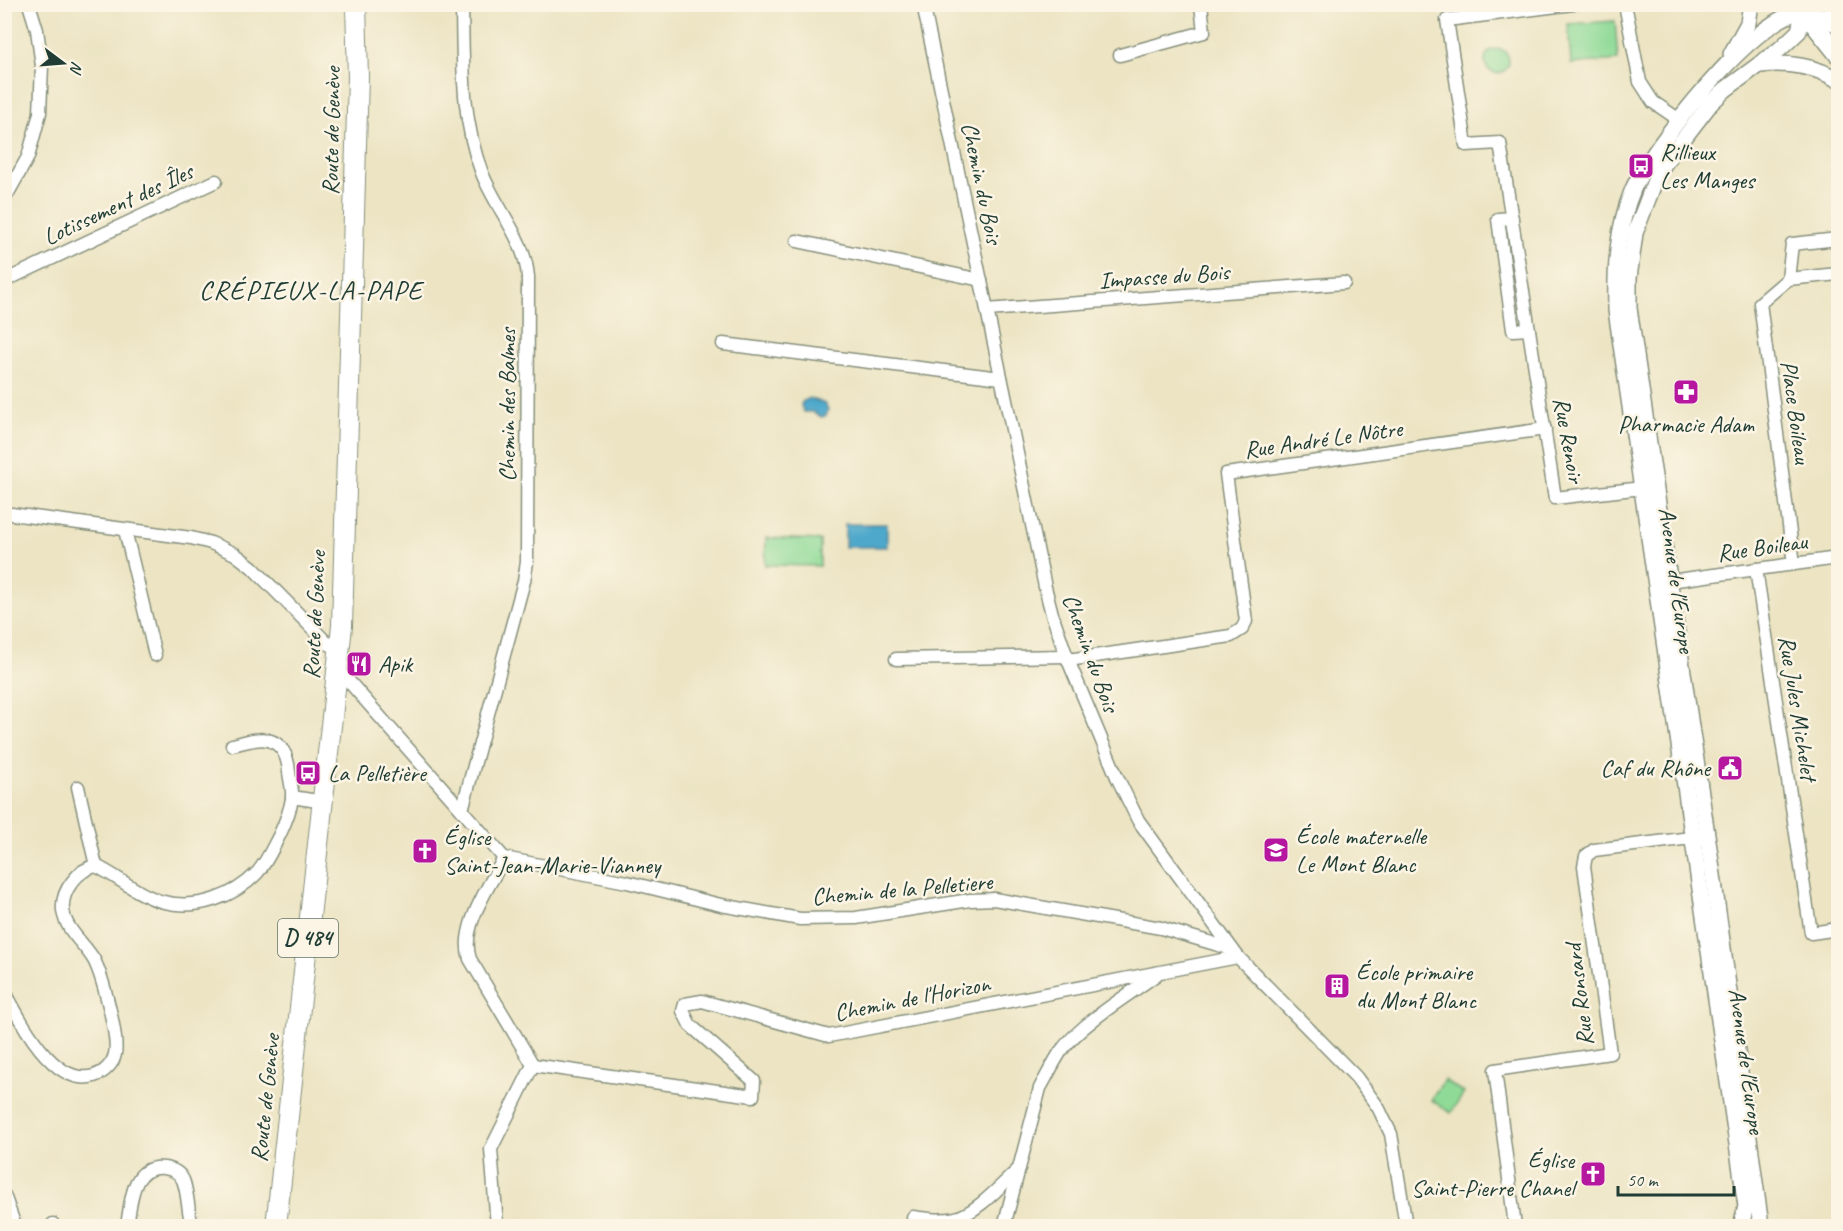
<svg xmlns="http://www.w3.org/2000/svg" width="1843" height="1231" viewBox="0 0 1843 1231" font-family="Caveat,sans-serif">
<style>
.green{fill:#8fda97;stroke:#578c66;stroke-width:1.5}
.water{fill:#4da8cb;stroke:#367280;stroke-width:1.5}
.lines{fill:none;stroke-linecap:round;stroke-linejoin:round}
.minor-casing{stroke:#86907c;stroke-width:15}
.tertiary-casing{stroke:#86907c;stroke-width:18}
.secondary-casing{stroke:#86907c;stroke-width:21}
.primary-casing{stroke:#86907c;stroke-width:22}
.minor{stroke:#fff;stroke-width:12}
.tertiary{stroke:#fff;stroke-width:15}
.secondary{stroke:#fff;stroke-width:18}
.primary{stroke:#fff;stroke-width:20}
.labels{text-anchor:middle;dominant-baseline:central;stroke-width:5;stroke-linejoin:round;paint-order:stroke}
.shield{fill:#fcf5e5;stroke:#617469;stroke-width:1.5}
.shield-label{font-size:22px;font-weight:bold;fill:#1f3d34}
.street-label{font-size:24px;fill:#1f3d34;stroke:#fcf5e5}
.poi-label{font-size:24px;fill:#1f3d34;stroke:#fcf5e5;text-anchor:start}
.quarter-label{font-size:27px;letter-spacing:1.5px;fill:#1f3d34;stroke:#fcf5e5}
</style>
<rect width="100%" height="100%" fill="#fcf5e5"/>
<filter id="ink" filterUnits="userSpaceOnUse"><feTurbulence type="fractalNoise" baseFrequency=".0167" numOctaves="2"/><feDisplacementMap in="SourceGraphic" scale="12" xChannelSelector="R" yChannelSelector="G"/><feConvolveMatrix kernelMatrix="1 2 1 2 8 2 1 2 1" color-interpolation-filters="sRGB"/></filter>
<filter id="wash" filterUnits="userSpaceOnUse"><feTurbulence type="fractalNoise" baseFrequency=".008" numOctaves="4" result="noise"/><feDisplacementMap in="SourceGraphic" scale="24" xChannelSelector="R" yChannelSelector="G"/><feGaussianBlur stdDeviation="1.35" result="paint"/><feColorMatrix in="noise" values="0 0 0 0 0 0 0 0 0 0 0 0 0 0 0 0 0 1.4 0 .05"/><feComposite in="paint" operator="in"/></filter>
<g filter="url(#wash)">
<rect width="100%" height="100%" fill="#ece4c3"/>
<!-- green -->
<g class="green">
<path d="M1615,21L1618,60L1571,64L1568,24Z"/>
<circle cx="1497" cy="61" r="12"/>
<path d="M766,538L820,540V566L765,565Z"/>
<path d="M1444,1080L1464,1093L1451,1113L1431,1100Z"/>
</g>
<!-- water -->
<g class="water">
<path d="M810,398L824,403L828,410L826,416L821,417L813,412H804L801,406L802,402Z"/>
<rect x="845" y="524" width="42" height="23"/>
</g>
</g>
<g filter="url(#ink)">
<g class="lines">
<!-- minor casing -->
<g class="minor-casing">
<g id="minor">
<path d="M923,4L1045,587L1052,614L1068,660L1117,777L1138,820L1238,957L1356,1077L1378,1107L1391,1134L1406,1226"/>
<path d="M1573,4L1447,20L1466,145L1500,143L1555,498L1651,487"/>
<path d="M1625,4L1640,82L1653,102L1678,119"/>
<path d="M1120,55L1204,32L1201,4"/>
<path d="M4,200L28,157L40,113L42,66L37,30L29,4"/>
<path d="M1512,218L1498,219L1513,330L1529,329"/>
<path d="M797,241L981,280"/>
<path d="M1788,279L1792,244L1838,239"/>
<path d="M4,281L216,181"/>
<path d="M987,310L1344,283"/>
<path d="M723,344L1001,378"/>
<path d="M4,513L191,538L211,543L235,554L252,567L327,643L340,650"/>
<path d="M125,530L155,655"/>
<path d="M1794,564L1760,303L1788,279L1838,274"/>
<path d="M1756,569L1811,933L1838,929"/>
<path d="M1662,582L1838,558"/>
<path d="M896,659L1067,656"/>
<path d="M1068,660L1231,636L1242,629L1246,621L1226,474L1545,429"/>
<path d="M338,669L504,858L627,882L721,905L800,919L856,918L970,900L994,899L1161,928L1232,949"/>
<path d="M78,787L96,866"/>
<path d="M292,797L324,802"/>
<path d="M462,810L524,581L527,562L528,277C525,238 496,209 482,173C461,119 463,61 462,4"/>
<path d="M504,858C490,885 459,928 470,959L533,1065"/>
<path d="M4,990C19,1019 54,1088 94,1076C104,1073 113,1064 115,1054C119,1037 102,975 94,960C85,944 65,930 63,910C61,891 78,869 96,866C119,877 139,896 164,902C197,910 234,897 257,873C267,862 273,847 280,834C285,823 290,811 292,799C293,790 290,781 289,772C288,758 283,744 268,740C258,737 242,743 232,745"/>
<path d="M533,1065L753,1096L754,1081L690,1025L683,1011L685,1004L702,1001L829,1036L1238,957"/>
<path d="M4,1195L15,1226"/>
<path d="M913,1217C927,1219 941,1221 955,1218C976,1214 1003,1183 1019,1169"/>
<path d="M53,1224V1226"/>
<path d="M127,1226C131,1203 131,1164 164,1168C173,1169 179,1172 183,1180C188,1192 188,1213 192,1226"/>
<path d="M497,1226L491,1149L533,1065"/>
<path d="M1004,1226L1040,1088C1047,1076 1053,1063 1061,1051C1082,1023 1127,996 1156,975"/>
<path d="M1515,1226L1495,1070L1610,1053L1584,866L1586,856L1594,850L1699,837"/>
</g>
</g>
<!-- tertiary casing -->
<g class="tertiary-casing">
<g id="tertiary">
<path d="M1731,54L1748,23L1751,4"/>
<path d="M1761,65C1787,62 1816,66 1838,80"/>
<path d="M1741,1226L1746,1206L1616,310C1615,269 1617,227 1633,189C1651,148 1759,10 1804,12C1815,12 1828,21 1838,25"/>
<path d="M1761,1226L1713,875L1629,308V278L1635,233L1656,178L1664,164L1711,103L1726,89L1780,49L1799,31L1805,4"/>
</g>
</g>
<!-- secondary casing -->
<g class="secondary-casing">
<g id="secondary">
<path d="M1798,4L1838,54"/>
<path d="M1831,4L1838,13"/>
</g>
</g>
<!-- primary casing -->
<g class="primary-casing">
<path id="primary" d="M276,1226L342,626L358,77L356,4"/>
</g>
<!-- minor -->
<use href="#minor" class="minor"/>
<!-- tertiary -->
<use href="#tertiary" class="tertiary"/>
<!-- secondary -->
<use href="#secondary" class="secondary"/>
<!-- primary -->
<use href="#primary" class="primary"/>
</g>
</g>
<!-- icons -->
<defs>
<g id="bus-square" transform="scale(1.35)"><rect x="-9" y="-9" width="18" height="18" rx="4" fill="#b5179e" stroke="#fcf5e5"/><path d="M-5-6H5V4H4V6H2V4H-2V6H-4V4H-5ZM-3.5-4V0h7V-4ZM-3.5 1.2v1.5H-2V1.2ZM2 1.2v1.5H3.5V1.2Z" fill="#fff"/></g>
<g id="pharmacy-square" transform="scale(1.35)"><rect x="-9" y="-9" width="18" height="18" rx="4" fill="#b5179e" stroke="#fcf5e5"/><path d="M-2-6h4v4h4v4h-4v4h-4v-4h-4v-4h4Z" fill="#fff"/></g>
<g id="restaurant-square" transform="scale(1.35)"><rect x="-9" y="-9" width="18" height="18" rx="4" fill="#b5179e" stroke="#fcf5e5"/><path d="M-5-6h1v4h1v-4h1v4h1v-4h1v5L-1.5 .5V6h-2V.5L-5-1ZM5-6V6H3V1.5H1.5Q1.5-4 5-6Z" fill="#fff"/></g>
<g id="civic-square" transform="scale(1.35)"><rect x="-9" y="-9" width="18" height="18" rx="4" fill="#b5179e" stroke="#fcf5e5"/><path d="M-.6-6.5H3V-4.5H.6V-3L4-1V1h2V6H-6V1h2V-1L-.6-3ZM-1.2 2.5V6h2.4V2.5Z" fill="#fff"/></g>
<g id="school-square" transform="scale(1.35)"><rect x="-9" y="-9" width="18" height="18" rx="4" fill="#b5179e" stroke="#fcf5e5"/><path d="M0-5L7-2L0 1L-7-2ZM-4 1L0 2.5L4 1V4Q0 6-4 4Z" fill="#fff"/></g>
<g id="church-square" transform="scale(1.35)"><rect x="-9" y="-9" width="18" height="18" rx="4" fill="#b5179e" stroke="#fcf5e5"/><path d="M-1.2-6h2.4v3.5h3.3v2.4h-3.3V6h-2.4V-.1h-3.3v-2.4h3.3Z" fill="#fff"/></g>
<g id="building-square" transform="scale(1.35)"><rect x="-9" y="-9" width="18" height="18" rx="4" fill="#b5179e" stroke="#fcf5e5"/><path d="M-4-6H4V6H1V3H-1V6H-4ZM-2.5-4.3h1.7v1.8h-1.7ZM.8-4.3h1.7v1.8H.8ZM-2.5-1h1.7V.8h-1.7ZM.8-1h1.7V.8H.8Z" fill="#fff"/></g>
</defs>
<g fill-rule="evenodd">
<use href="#bus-square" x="1641" y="166"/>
<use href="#pharmacy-square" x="1686" y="392"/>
<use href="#restaurant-square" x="359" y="664"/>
<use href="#civic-square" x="1730" y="768"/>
<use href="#bus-square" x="308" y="773"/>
<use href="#school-square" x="1276" y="850"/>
<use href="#church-square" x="425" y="851"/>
<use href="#building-square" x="1337" y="986"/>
<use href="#church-square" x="1593" y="1174"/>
</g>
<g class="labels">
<!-- shield labels -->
<rect class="shield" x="278" y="919" width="60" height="38" rx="4.5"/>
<g class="shield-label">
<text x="308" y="938">D 484</text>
</g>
<!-- street labels -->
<g class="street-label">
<text transform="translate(331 131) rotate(-89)">Route de Genève</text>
<text transform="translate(982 183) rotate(78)">Chemin du Bois</text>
<text transform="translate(118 204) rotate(-25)">Lotissement des Îles</text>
<text transform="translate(1164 276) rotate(-4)">Impasse du Bois</text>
<text transform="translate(507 405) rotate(-90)">Chemin des Balmes</text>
<text transform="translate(1796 412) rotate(82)">Place Boileau</text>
<text transform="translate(1323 439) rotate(-8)">Rue André Le Nôtre</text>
<text transform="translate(1569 440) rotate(80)">Rue Renoir</text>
<text transform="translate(1762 547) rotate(-8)">Rue Boileau</text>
<text transform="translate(1677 580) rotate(82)">Avenue de l'Europe</text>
<text transform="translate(314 615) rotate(-87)">Route de Genève</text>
<text transform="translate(1091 653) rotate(70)">Chemin du Bois</text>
<text transform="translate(1798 708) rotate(81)">Rue Jules Michelet</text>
<text transform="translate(902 889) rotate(-5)">Chemin de la Pelletiere</text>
<text transform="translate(1579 995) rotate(-97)">Rue Ronsard</text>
<text transform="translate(912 998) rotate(-11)">Chemin de l'Horizon</text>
<text transform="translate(1747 1061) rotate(82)">Avenue de l'Europe</text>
<text transform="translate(265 1098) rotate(-84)">Route de Genève</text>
</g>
<!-- poi labels -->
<g class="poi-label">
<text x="1660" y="152">Rillieux<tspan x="1660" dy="28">Les Manges</tspan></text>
<text x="1686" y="424" text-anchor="middle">Pharmacie Adam</text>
<text x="378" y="664">Apik</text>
<text x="1710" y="768" text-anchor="end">Caf du Rhône</text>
<text x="328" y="773">La Pelletière</text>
<text x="1296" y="836">École maternelle<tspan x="1296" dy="28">Le Mont Blanc</tspan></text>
<text x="444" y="837">Église<tspan x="444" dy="28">Saint-Jean-Marie-Vianney</tspan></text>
<text x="1356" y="972">École primaire<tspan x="1356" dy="28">du Mont Blanc</tspan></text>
<text x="1574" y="1160" text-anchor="end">Église<tspan x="1574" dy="28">Saint-Pierre Chanel</tspan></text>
</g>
<!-- quarter labels -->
<g class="quarter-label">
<text x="311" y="290">CRÉPIEUX-LA-PAPE</text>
</g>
</g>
<!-- margin -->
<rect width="1843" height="1231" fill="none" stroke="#fcf5e5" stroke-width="24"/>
<!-- north arrow -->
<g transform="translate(63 63) rotate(106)" stroke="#fcf5e5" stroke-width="4.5" paint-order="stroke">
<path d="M0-4.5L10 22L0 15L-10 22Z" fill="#1f3d34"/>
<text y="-9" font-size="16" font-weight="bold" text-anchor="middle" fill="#1f3d34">N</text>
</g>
<!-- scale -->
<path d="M1618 1186v9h116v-9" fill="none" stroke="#1f3d34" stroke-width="3"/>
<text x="1627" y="1186" font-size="18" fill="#1f3d34" stroke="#fcf5e5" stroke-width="4.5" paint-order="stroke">50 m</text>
</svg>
